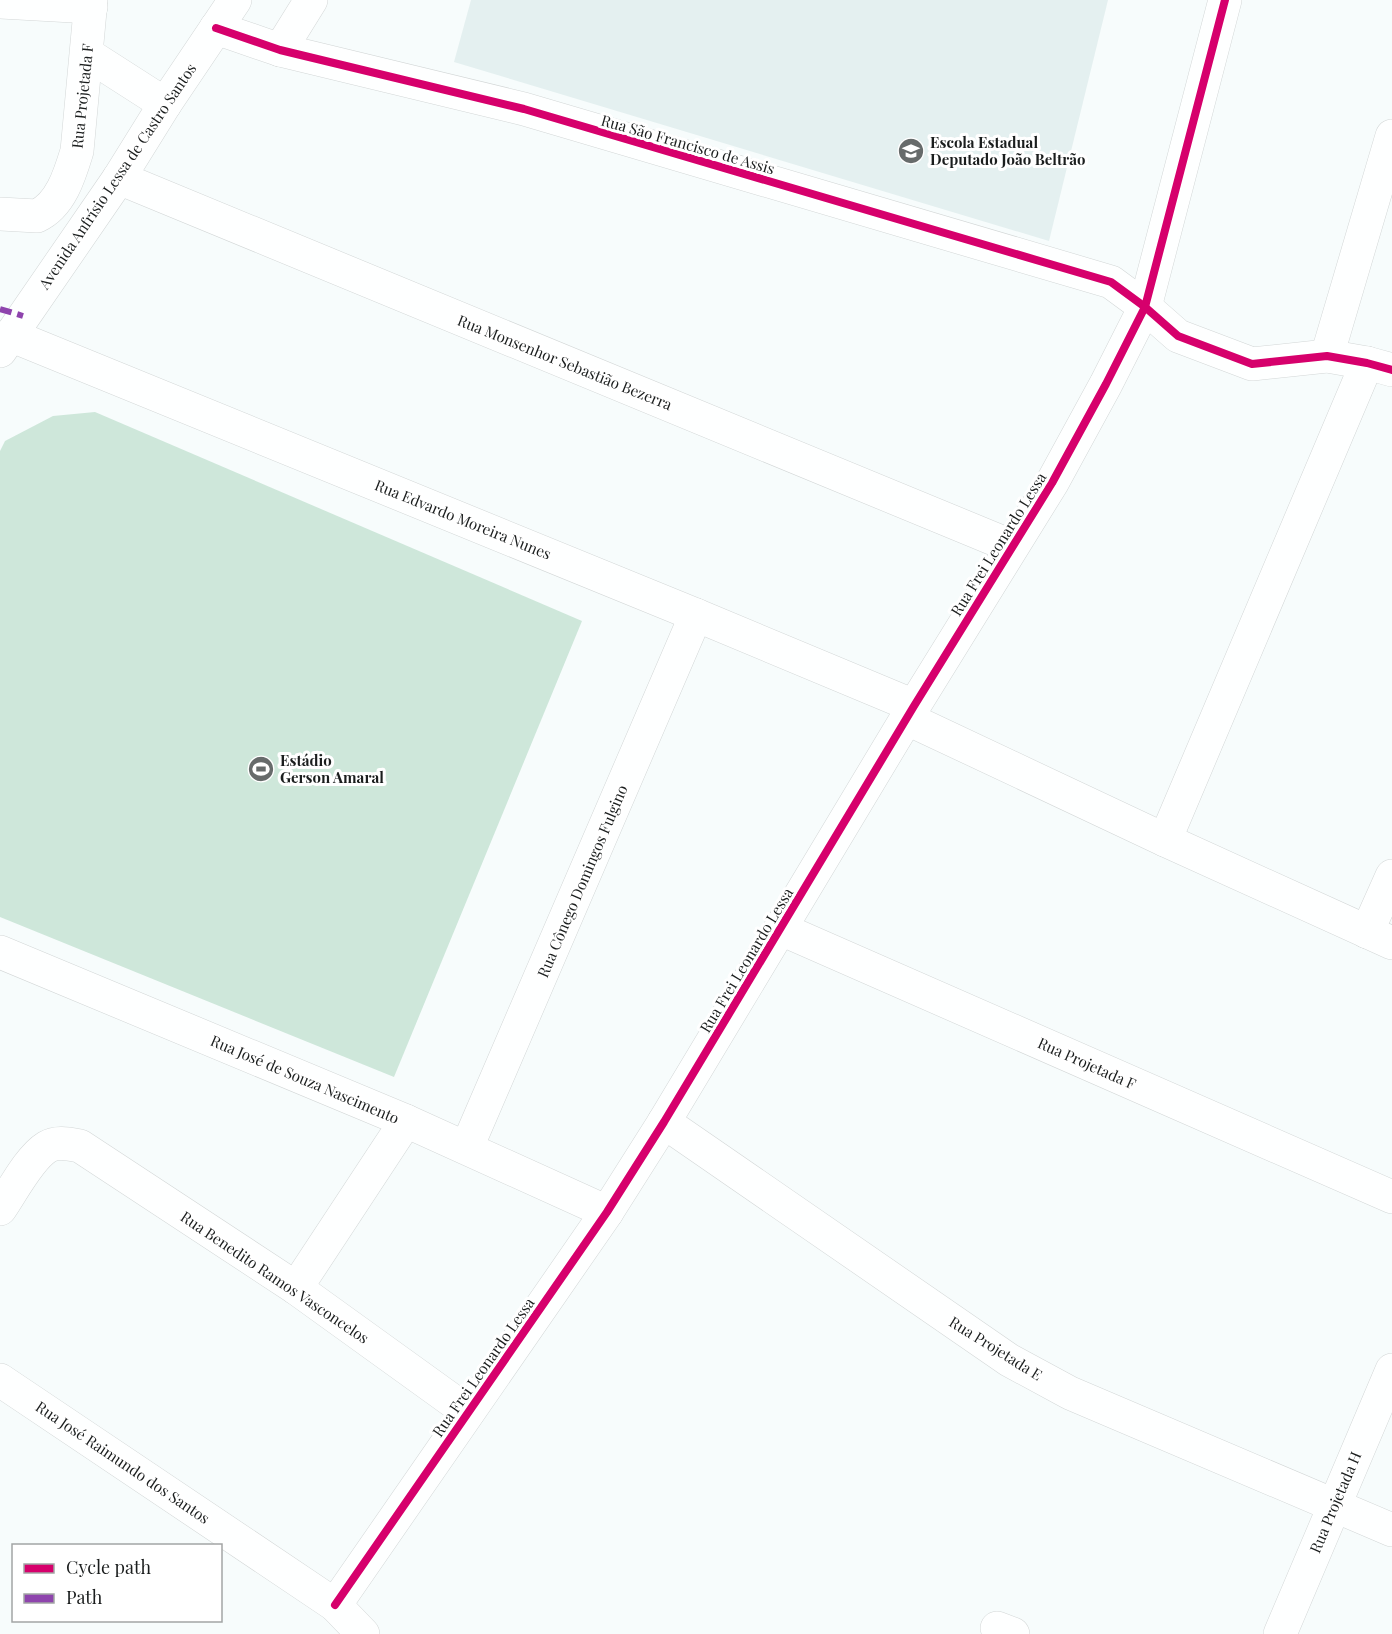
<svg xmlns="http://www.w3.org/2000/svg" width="1392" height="1634" viewBox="0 0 1392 1634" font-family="'Playfair Display',serif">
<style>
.built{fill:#e4f0f0}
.green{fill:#cee7da}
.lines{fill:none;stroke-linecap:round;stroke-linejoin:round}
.minor-casing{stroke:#d3d7d7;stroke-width:34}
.minor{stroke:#feffff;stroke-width:33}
.quiet{stroke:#8e44ad;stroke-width:6;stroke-dasharray:12 6;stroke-linecap:butt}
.cycleway-casing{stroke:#fff;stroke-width:11}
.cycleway{stroke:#d6006c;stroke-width:8}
.labels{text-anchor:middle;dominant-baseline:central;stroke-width:6;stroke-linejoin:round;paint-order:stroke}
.street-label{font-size:15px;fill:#1a1d1d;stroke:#fff}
.poi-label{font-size:15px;font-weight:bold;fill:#1a1d1d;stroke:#fff;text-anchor:start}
</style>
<rect width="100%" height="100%" fill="#f7fcfc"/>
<!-- built -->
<path class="built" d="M471,0H1108L1049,241L454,62Z"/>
<!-- green -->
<path class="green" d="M95,412L582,621L394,1077L0,917V451L5,441L53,416Z"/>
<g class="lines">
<!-- minor casing -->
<g class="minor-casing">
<g id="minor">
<path d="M0,2L91,7"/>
<path d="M216,28L280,50L524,109L1111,282L1145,307L1178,336L1252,364L1327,356L1367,363L1392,370"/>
<path d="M280,50L311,0"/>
<path d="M87,54L165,104"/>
<path d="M119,178L1011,546"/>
<path d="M0,214L37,216C61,205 70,174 77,151L91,0"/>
<path d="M10,335L696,615L914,706"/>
<path d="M0,351L119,178L165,104L235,0"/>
<path d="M1327,356L1392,136"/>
<path d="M908,719L1165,840L1392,943"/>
<path d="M1165,840L1367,363"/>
<path d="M781,929L1392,1197"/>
<path d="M1367,932L1392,876"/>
<path d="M0,952L406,1121L607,1212"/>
<path d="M664,1122L1009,1360L1070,1393L1392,1530"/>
<path d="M467,1147L696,615"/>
<path d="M0,1209C12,1192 29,1158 47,1147C57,1141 69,1144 80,1146L296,1288L468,1412"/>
<path d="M296,1288L406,1121"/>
<path d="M0,1380L335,1605L363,1634"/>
<path d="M335,1605L607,1212L664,1122L914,706L1052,483L1106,384L1145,307L1225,0"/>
<path d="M997,1628L1013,1634"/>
<path d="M1280,1634L1392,1370"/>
</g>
</g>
<!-- minor -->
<use href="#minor" class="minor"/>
<!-- quiet -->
<path class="quiet" d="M0,309L23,316"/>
<!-- cycleway casing -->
<g class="cycleway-casing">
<g id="cycleway">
<path d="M216,28L280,50L524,109L1111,282L1145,307L1178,336L1252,364L1327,356L1367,363L1392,370"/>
<path d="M335,1605L607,1212L664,1122L914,706L1052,483L1106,384L1145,307L1225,0"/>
</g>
</g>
<!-- cycleway -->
<use href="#cycleway" class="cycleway"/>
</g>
<!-- icons -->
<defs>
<g id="school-disc" transform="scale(1.35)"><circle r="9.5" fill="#676b6b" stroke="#fff"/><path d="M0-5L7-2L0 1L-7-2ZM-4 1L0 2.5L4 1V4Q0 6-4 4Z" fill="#fff"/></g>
<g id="stadium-disc" transform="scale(1.35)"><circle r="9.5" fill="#676b6b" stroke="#fff"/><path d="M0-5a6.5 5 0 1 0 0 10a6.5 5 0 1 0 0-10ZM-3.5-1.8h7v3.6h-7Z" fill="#fff"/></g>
</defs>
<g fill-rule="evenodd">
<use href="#school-disc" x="911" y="151"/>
<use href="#stadium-disc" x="261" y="769"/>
</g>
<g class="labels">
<!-- street labels -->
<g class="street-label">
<text transform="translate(82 96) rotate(-84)">Rua Projetada F</text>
<text transform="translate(688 144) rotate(16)">Rua São Francisco de Assis</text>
<text transform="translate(117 176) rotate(-56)">Avenida Anfrísio Lessa de Castro Santos</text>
<text transform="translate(565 362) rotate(22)">Rua Monsenhor Sebastião Bezerra</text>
<text transform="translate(463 519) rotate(22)">Rua Edvardo Moreira Nunes</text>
<text transform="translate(998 544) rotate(-58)">Rua Frei Leonardo Lessa</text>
<text transform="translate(582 881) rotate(-67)">Rua Cônego Domingos Fulgino</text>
<text transform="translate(746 960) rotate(-59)">Rua Frei Leonardo Lessa</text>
<text transform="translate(1087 1063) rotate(24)">Rua Projetada F</text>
<text transform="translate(305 1079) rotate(23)">Rua José de Souza Nascimento</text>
<text transform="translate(275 1277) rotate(34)">Rua Benedito Ramos Vasconcelos</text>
<text transform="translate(996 1348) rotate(32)">Rua Projetada E</text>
<text transform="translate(483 1367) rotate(-55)">Rua Frei Leonardo Lessa</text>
<text transform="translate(123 1462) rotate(34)">Rua José Raimundo dos Santos</text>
<text transform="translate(1335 1502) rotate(-67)">Rua Projetada H</text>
</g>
<!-- poi labels -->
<g class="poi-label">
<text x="930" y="142">Escola Estadual<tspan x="930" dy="17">Deputado João Beltrão</tspan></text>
<text x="280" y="760">Estádio<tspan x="280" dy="17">Gerson Amaral</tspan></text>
</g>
</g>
<!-- legend -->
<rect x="12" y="1544" width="210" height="78" fill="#ffffff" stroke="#a3a5a5" stroke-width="1.5"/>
<rect x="24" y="1564" width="30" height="9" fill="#d6006c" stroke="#a3a5a5" stroke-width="1.5"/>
<text x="66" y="1574" font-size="18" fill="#1a1d1d">Cycle path</text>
<rect x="24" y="1594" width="30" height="9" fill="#8e44ad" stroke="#a3a5a5" stroke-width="1.5"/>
<text x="66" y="1604" font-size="18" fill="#1a1d1d">Path</text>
</svg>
